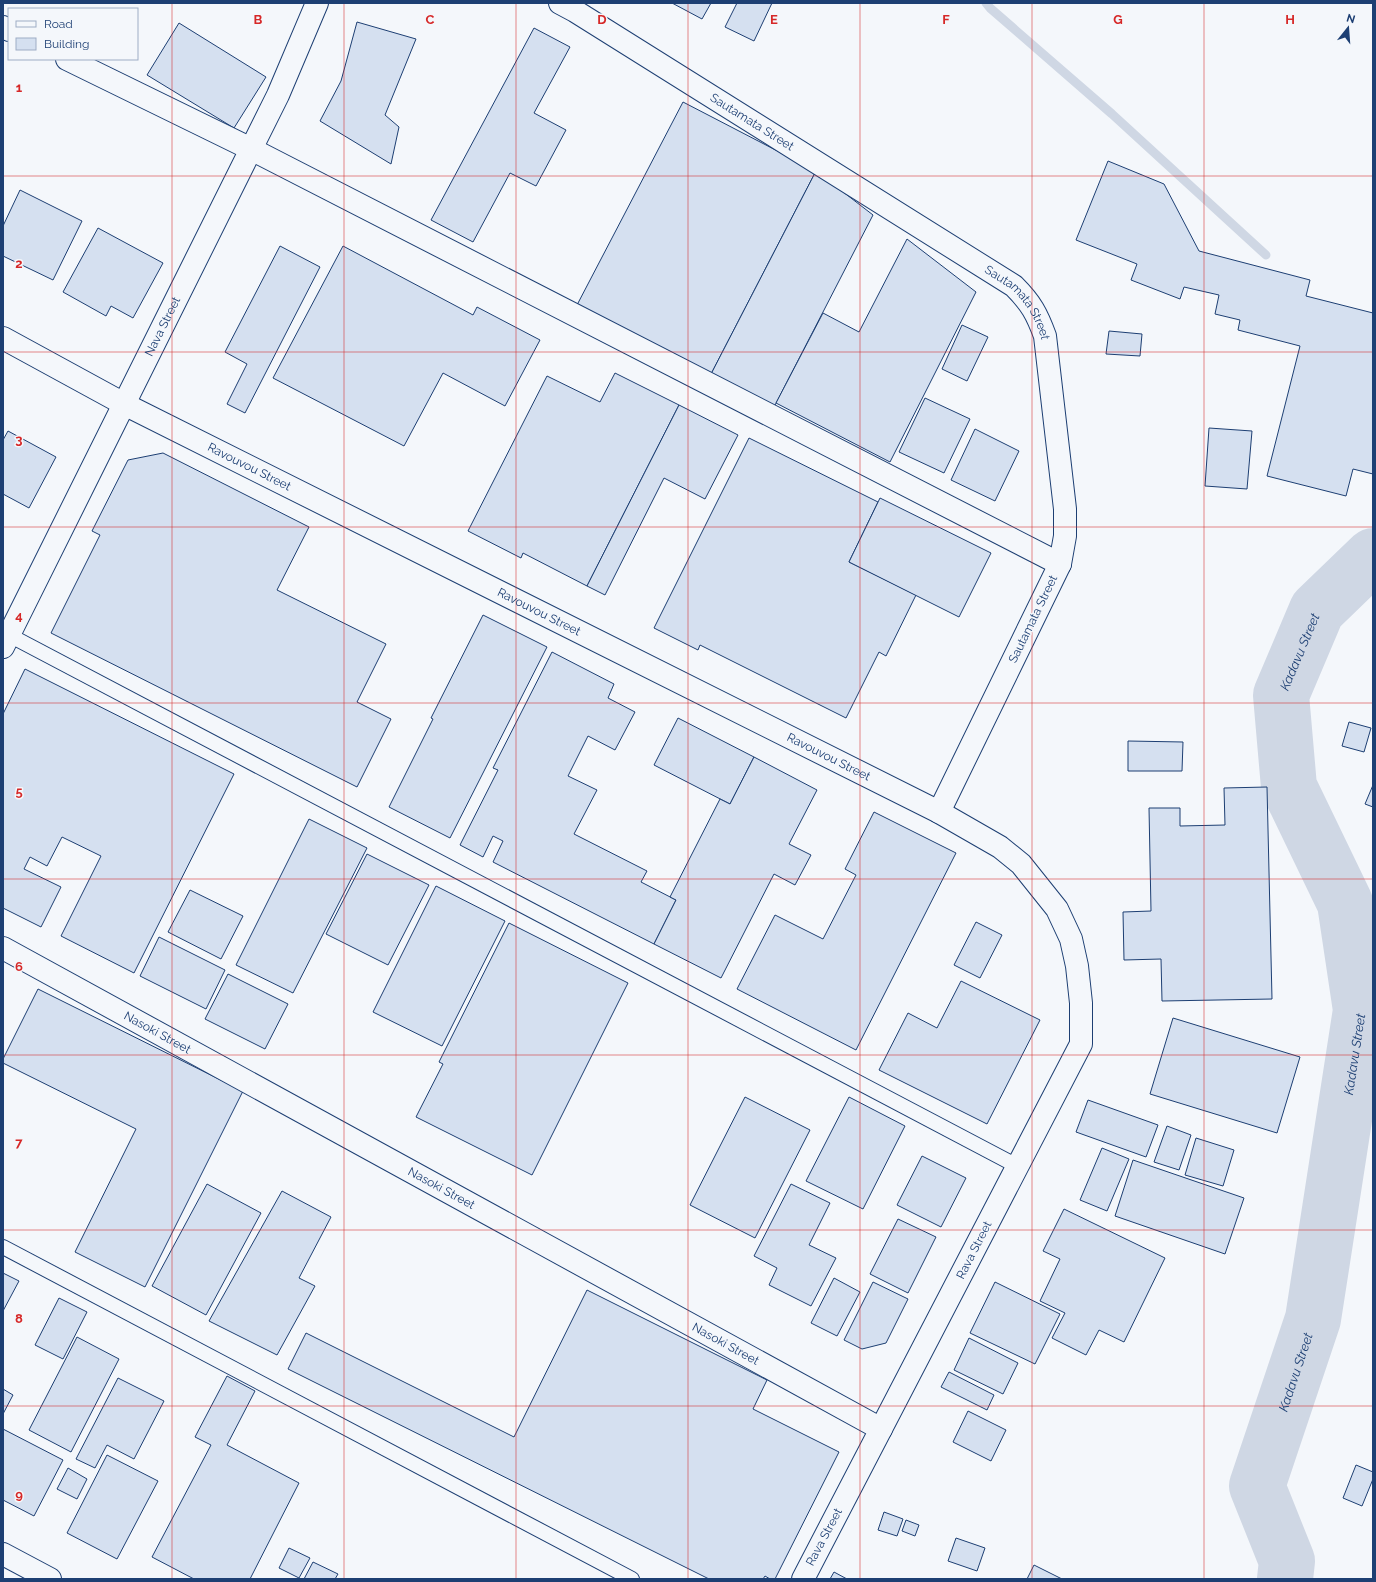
<svg xmlns="http://www.w3.org/2000/svg" width="1376" height="1582" viewBox="0 0 1376 1582" font-family="Raleway,sans-serif">
<style>
.lines{fill:none;stroke-linecap:round;stroke-linejoin:round}
.stream{stroke:#cfd7e4;stroke-width:9}
.river{stroke:#cfd7e4;stroke-width:56}
.building{fill:#d5e0f0;stroke:#1d3f73}
.lane-casing{stroke:#1d3f73;stroke-width:16}
.street-casing{stroke:#1d3f73;stroke-width:24}
.secondary-casing{stroke:#1d3f73;stroke-width:24}
.primary-casing{stroke:#1d3f73;stroke-width:24}
.lane{stroke:#f4f7fb;stroke-width:14}
.street{stroke:#f4f7fb;stroke-width:22}
.secondary{stroke:#f4f7fb;stroke-width:22}
.primary{stroke:#f4f7fb;stroke-width:22}
.grid{fill:none;stroke:#d62828;stroke-width:1;stroke-opacity:0.55}
.labels{text-anchor:middle;dominant-baseline:central;stroke-width:3;stroke-linejoin:round;paint-order:stroke}
.street-label{font-size:12px;fill:#1d3f73;stroke:#f4f7fb}
.water-label{font-size:13px;font-style:italic;fill:#1d3f73;stroke:#f4f7fb}
.grid-label{font-size:13px;text-anchor:middle;font-weight:bold;fill:#d62828;stroke:#f4f7fb;stroke-width:3;stroke-linejoin:round;paint-order:stroke}
</style>
<rect width="100%" height="100%" fill="#f4f7fb"/>
<g class="lines">
<!-- stream -->
<path class="stream" d="M986,3L990,8L1112,114L1266,255"/>
<!-- river -->
<path class="river" id="s1" d="M1285,1579L1287,1561L1257,1486L1313,1319L1361,1010L1345,903L1289,787L1281,695L1317,610L1373,556"/>
</g>
<!-- building -->
<g class="building">
<path d="M672,3H711L702,19Z"/>
<path d="M737,3H772L754,41L725,27Z"/>
<path d="M357,22L416,39L385,115L399,127L391,164L320,121L341,81Z"/>
<path d="M179,23L266,77L234,128L147,75Z"/>
<path d="M534,28L570,47L534,113L566,130L536,186L510,173L473,242L431,220Z"/>
<path d="M683,102L816,171L711,374L577,305Z"/>
<path d="M1108,161L1164,184L1199,251L1310,280L1306,296L1373,313V474L1353,469L1346,496L1267,476L1300,346L1238,330L1240,320L1215,314L1219,295L1184,287L1180,299L1131,280L1137,264L1076,240Z"/>
<path d="M816,171L873,215L773,409L710,376Z"/>
<path d="M20,190L82,221L53,280L3,256V226Z"/>
<path d="M98,228L163,263L133,318L111,306L106,316L63,292Z"/>
<path d="M907,239L976,292L890,462L776,403L823,313L859,332Z"/>
<path d="M280,246L320,267L245,413L227,404L247,364L225,352Z"/>
<path d="M343,246L473,315L477,307L540,340L505,406L443,373L404,446L273,378Z"/>
<path d="M962,325L988,337L967,381L942,369Z"/>
<path d="M1109,331L1142,334L1140,356L1106,354Z"/>
<path d="M615,373L679,405L587,586L523,553L521,558L468,531L547,376L600,402Z"/>
<path d="M925,398L970,419L944,473L899,452Z"/>
<path d="M679,405L738,435L705,499L664,478L605,595L587,586Z"/>
<path d="M1209,428L1252,431L1247,489L1205,486Z"/>
<path d="M975,429L1019,451L995,501L951,480Z"/>
<path d="M8,431L56,457L29,508L3,494V440Z"/>
<path d="M749,438L878,502L849,562L916,595L886,656L879,652L846,718L700,645L698,650L654,628Z"/>
<path d="M163,453L309,527L277,590L386,644L357,702L391,719L357,787L51,633L100,535L92,531L128,460Z"/>
<path d="M880,498L991,553L959,617L849,562Z"/>
<path d="M483,615L547,647L450,838L389,807L433,719L431,718Z"/>
<path d="M552,652L614,684L608,698L635,712L615,750L588,736L568,776L597,790L574,834L647,871L641,882L676,900L654,944L493,862L503,841L493,836L483,857L460,845L498,770L493,768Z"/>
<path d="M25,669L234,774L134,973L61,936L101,856L62,837L47,866L30,857L24,869L61,887L41,927L3,908V714Z"/>
<path d="M678,718L754,757L730,804L654,765Z"/>
<path d="M1349,722L1371,728L1364,752L1342,746Z"/>
<path d="M1128,741L1183,742L1182,771H1128Z"/>
<path d="M754,757L817,790L789,844L811,855L795,885L774,874L721,978L654,944L676,900L670,897L720,799L730,804Z"/>
<path d="M1373,785V807L1365,804Z"/>
<path d="M1267,787L1272,999L1162,1001L1161,959L1124,960L1123,912L1151,911L1149,808H1180V826L1225,825L1224,788Z"/>
<path d="M874,812L956,853L856,1050L737,989L775,915L823,939L856,875L845,869Z"/>
<path d="M309,819L367,848L293,993L236,965Z"/>
<path d="M367,854L429,885L388,965L326,934Z"/>
<path d="M436,886L505,921L442,1046L373,1012Z"/>
<path d="M190,890L243,916L221,959L168,932Z"/>
<path d="M976,922L1002,935L980,978L954,965Z"/>
<path d="M509,923L628,983L532,1175L416,1117L443,1064L439,1062Z"/>
<path d="M159,937L225,970L206,1009L140,976Z"/>
<path d="M228,974L288,1004L265,1049L205,1019Z"/>
<path d="M961,981L1040,1020L987,1124L879,1070L908,1013L937,1028Z"/>
<path d="M38,989L243,1091L145,1287L75,1252L136,1129L3,1063V1059Z"/>
<path d="M1173,1018L1300,1057L1277,1133L1150,1094Z"/>
<path d="M745,1097L810,1130L755,1238L690,1205Z"/>
<path d="M849,1097L905,1126L863,1209L806,1181Z"/>
<path d="M1088,1100L1158,1125L1146,1157L1076,1132Z"/>
<path d="M1167,1126L1191,1135L1179,1170L1154,1162Z"/>
<path d="M1196,1138L1234,1150L1223,1186L1185,1175Z"/>
<path d="M1102,1148L1129,1159L1107,1211L1080,1200Z"/>
<path d="M922,1156L966,1178L941,1227L897,1205Z"/>
<path d="M1133,1160L1244,1198L1225,1254L1115,1216Z"/>
<path d="M207,1184L261,1213L206,1315L152,1286Z"/>
<path d="M791,1184L830,1203L809,1245L836,1258L811,1306L769,1285L777,1268L754,1256Z"/>
<path d="M282,1191L331,1217L299,1278L315,1286L277,1355L209,1321Z"/>
<path d="M1064,1209L1165,1258L1124,1342L1099,1330L1086,1355L1052,1338L1065,1313L1040,1301L1060,1259L1043,1251Z"/>
<path d="M898,1219L936,1237L908,1293L870,1274Z"/>
<path d="M3,1273L19,1281L3,1311Z"/>
<path d="M834,1278L860,1292L837,1336L811,1323Z"/>
<path d="M873,1282L908,1299L886,1343L862,1349L844,1340Z"/>
<path d="M995,1282L1060,1314L1035,1364L970,1333Z"/>
<path d="M587,1290L767,1380L753,1409L839,1452L775,1579H770L765,1576L763,1579H709L288,1369L306,1333L514,1437Z"/>
<path d="M59,1298L87,1312L63,1359L35,1345Z"/>
<path d="M77,1337L119,1359L71,1452L29,1430Z"/>
<path d="M969,1338L1018,1363L1003,1394L954,1370Z"/>
<path d="M949,1372L994,1395L987,1410L941,1387Z"/>
<path d="M227,1376L255,1391L227,1445L299,1483L250,1579H194L152,1557L211,1445L195,1437Z"/>
<path d="M118,1378L164,1401L134,1459L107,1445L95,1468L76,1459Z"/>
<path d="M3,1389L13,1395L3,1414Z"/>
<path d="M968,1411L1006,1430L991,1461L953,1442Z"/>
<path d="M3,1429L63,1460L34,1516L3,1500Z"/>
<path d="M107,1455L158,1481L117,1559L67,1533Z"/>
<path d="M1356,1465L1373,1472V1479L1362,1506L1343,1498Z"/>
<path d="M68,1468L87,1479L77,1499L57,1489Z"/>
<path d="M884,1512L903,1519L897,1536L878,1530Z"/>
<path d="M906,1520L919,1525L915,1536L902,1531Z"/>
<path d="M956,1538L985,1548L977,1571L948,1561Z"/>
<path d="M289,1548L310,1558L299,1578L279,1568Z"/>
<path d="M313,1562L338,1574L335,1579H304Z"/>
<path d="M1034,1565L1062,1579H1027Z"/>
<path d="M834,1572L847,1579H830Z"/>
</g>
<g class="lines">
<!-- lane casing -->
<g class="lane-casing">
<g id="lane">
<path d="M9,635L1017,1166"/>
<path d="M3,1247L632,1579"/>
</g>
</g>
<!-- street casing -->
<g class="street-casing">
<g id="street">
<path d="M3,27L9,30"/>
<path d="M67,59L251,149L1060,564"/>
<path id="s2" d="M3,948L881,1429"/>
</g>
</g>
<!-- secondary casing -->
<g class="secondary-casing">
<g id="secondary">
<path id="s3" d="M560,3L575,11L1014,286C1031,303 1037,314 1045,336L1065,509V536L1060,564L939,812"/>
<path id="s4" d="M3,338L124,404L939,812L1000,847L1021,864L1057,909L1071,939L1077,966L1081,1003V1044L803,1579"/>
<path id="s5" d="M3,647L278,95L317,3"/>
</g>
</g>
<!-- primary casing -->
<g class="primary-casing">
<path id="primary" d="M3,1554L50,1579"/>
</g>
<!-- lane -->
<use href="#lane" class="lane"/>
<!-- street -->
<use href="#street" class="street"/>
<!-- secondary -->
<use href="#secondary" class="secondary"/>
<!-- primary -->
<use href="#primary" class="primary"/>
</g>
<!-- grid -->
<path class="grid" d="M172,3V1579M344,3V1579M516,3V1579M688,3V1579M860,3V1579M1032,3V1579M1204,3V1579M3,176H1373M3,352H1373M3,527H1373M3,703H1373M3,879H1373M3,1055H1373M3,1230H1373M3,1406H1373"/>
<g class="labels">
<!-- street labels -->
<g class="street-label">
<text stroke="none"><textPath href="#s3" startOffset="226">Sautamata Street</textPath></text>
<text stroke="none"><textPath href="#s3" startOffset="550">Sautamata Street</textPath></text>
<text stroke="none"><textPath href="#s5" startOffset="358">Nava Street</textPath></text>
<text stroke="none"><textPath href="#s4" startOffset="278">Ravouvou Street</textPath></text>
<text stroke="none"><textPath href="#s4" startOffset="602">Ravouvou Street</textPath></text>
<text transform="translate(1033 619) rotate(-64)">Sautamata Street</text>
<text stroke="none"><textPath href="#s4" startOffset="926">Ravouvou Street</textPath></text>
<text stroke="none"><textPath href="#s2" startOffset="176">Nasoki Street</textPath></text>
<text stroke="none"><textPath href="#s2" startOffset="500">Nasoki Street</textPath></text>
<text transform="translate(974 1250) rotate(-63)">Rava Street</text>
<text stroke="none"><textPath href="#s2" startOffset="824">Nasoki Street</textPath></text>
<text transform="translate(824 1537) rotate(-62)">Rava Street</text>
</g>
<!-- water labels -->
<g class="water-label">
<text stroke="none"><textPath href="#s1" startOffset="964">Kadavu Street</textPath></text>
<text stroke="none"><textPath href="#s1" startOffset="543">Kadavu Street</textPath></text>
<text stroke="none"><textPath href="#s1" startOffset="219">Kadavu Street</textPath></text>
</g>
</g>
<g class="grid-label">
<text x="258" y="24">B</text>
<text x="430" y="24">C</text>
<text x="602" y="24">D</text>
<text x="774" y="24">E</text>
<text x="946" y="24">F</text>
<text x="1118" y="24">G</text>
<text x="1290" y="24">H</text>
<text x="19" y="92">1</text>
<text x="19" y="268">2</text>
<text x="19" y="444">3</text>
<text x="19" y="620">4</text>
<text x="19" y="796">5</text>
<text x="19" y="971">6</text>
<text x="19" y="1147">7</text>
<text x="19" y="1323">8</text>
<text x="19" y="1499">9</text>
</g>
<!-- border -->
<rect width="1376" height="1582" fill="none" stroke="#1d3f73" stroke-width="8"/>
<!-- legend -->
<rect x="8" y="8" width="130" height="52" fill="#f4f7fb" stroke="#9eadc5"/>
<rect x="16" y="21" width="20" height="6" fill="#f4f7fb" stroke="#9eadc5"/>
<text x="44" y="28" font-size="12" fill="#1d3f73">Road</text>
<rect x="16" y="38" width="20" height="12" fill="#d5e0f0" stroke="#9eadc5"/>
<text x="44" y="48" font-size="12" fill="#1d3f73">Building</text>
<!-- north arrow -->
<g transform="translate(1348 28) rotate(17)" stroke="#f4f7fb" stroke-width="3" paint-order="stroke">
<path d="M0-3L7 15L0 10L-7 15Z" fill="#1d3f73"/>
<text y="-6" font-size="11" font-weight="bold" text-anchor="middle" fill="#1d3f73">N</text>
</g>
</svg>
